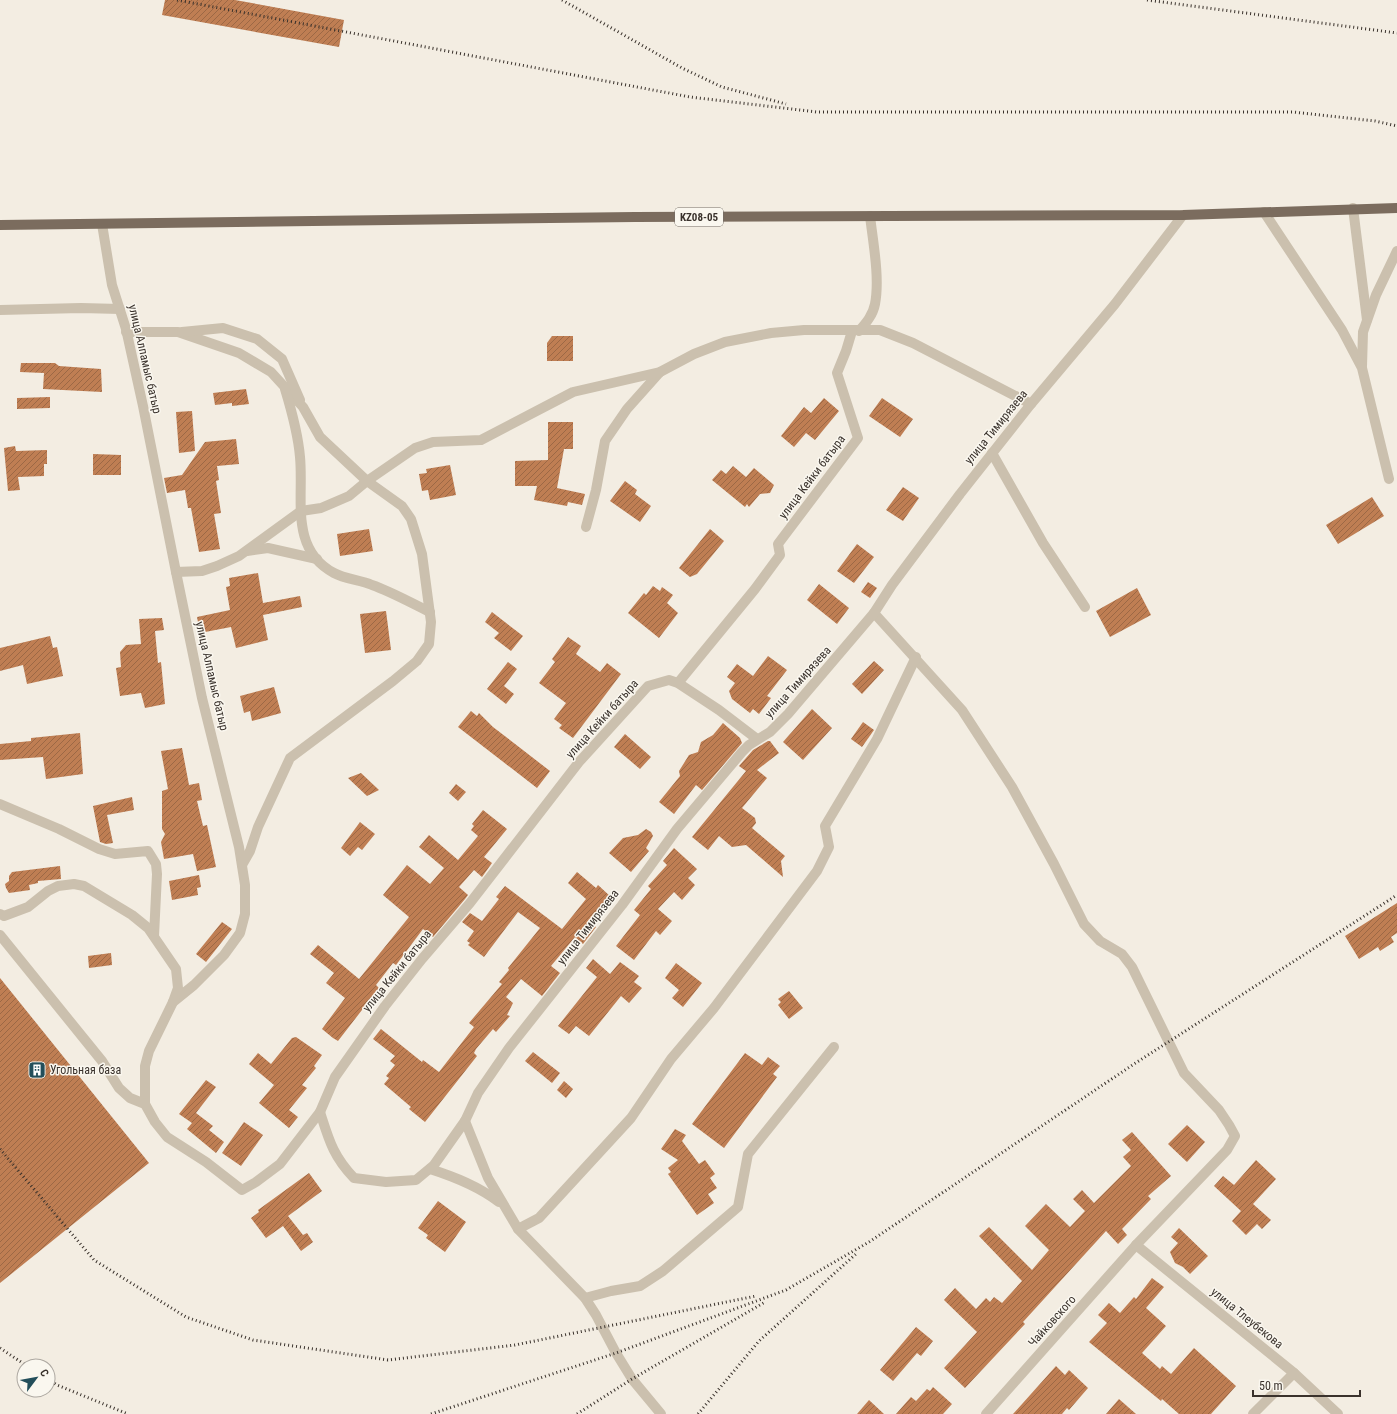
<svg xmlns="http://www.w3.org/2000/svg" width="1397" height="1414" viewBox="0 0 1397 1414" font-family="'Roboto Condensed',sans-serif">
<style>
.building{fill:url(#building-hatch)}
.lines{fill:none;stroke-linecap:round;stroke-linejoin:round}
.minor{stroke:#cbc0ae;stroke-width:10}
.major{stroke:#7b6c5e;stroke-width:10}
.rail{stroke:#3a322c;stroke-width:3;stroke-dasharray:1 3;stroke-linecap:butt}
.labels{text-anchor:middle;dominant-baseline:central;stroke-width:3;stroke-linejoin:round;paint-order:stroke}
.shield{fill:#faf7ef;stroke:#746d66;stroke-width:1}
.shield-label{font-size:11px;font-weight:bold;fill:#3a322c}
.street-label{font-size:12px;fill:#3a322c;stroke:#faf7ef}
.poi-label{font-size:12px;fill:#3a322c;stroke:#faf7ef;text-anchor:start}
</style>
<defs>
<pattern id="building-hatch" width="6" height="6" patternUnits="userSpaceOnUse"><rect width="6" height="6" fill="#bf7e53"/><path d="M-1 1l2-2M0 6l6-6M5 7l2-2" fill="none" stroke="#9c6845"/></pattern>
</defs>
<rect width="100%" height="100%" fill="#f3ede2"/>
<!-- building -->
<g class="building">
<path d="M165,0H235L344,20L339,47L162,15Z"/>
<path d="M552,336H573V361H547V343Z"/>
<path d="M21,363H55L59,366L101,369L102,392L43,389L44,373L20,372Z"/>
<path d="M246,389L249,404L232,406V403L215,405L213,393Z"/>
<path d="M50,397V408L17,409V398Z"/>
<path d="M824,398L839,411L815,440L806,433L794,447L781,436L804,407L811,413Z"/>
<path d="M882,398L913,419L900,437L869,416Z"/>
<path d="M192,411L195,451L179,453L176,412Z"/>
<path d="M548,422H573V449H564L557,488L585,494L582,505L568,502L567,506L534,500L537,486H515V461L548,460Z"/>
<path d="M236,439L239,464L217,466L219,480L216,481L221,513L214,514L220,549L199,552L191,508H188L185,490L167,493L164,478L182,475L205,442Z"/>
<path d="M15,446L16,451L47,450V464H44V476L18,477L20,490L8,491L4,448Z"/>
<path d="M93,454L121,455V475H93Z"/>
<path d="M450,465L456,495L430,500L428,490L422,491L419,474L427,473L426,469Z"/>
<path d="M733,466L746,477L754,468L774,485L770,493L760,494L749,507L747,504L745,507L712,480L721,470L726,474Z"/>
<path d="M625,481L637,490L635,494L651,506L640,522L610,501Z"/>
<path d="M903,487L919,498L903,521L886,510Z"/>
<path d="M1372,497L1384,516L1338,544L1326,525Z"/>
<path d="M369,529L373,551L340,556L337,534Z"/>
<path d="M710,529L724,541L697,574L690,577L679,568Z"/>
<path d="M857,544L874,557L854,583L837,571Z"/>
<path d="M258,573L263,603L300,596L302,607L263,615L268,640L236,648L231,627L200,633L197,617L230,610L226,587L230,586L229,578Z"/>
<path d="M868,582L877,588L870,598L861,592Z"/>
<path d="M819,584L849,608L837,624L807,600Z"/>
<path d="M653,586L660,591L662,587L673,595L667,603L678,613L659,638L628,613L644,593L646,595Z"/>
<path d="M1137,588L1151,615L1110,637L1096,611Z"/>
<path d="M386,611L391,650L365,653L360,614Z"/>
<path d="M492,612L523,636L511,651L494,638L499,633L485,622Z"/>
<path d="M162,618L164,630L155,631L158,663L161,662L165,704L145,708L141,693L120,696L116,668L121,667L120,652L126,645L141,644L139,619Z"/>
<path d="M50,636L53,648L57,647L63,676L27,684L23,665L0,671V648Z"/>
<path d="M568,637L581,646L576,654L600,672L607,663L621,674L573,738L559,728L562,725L554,719L566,703L539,683L555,662L552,659Z"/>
<path d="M768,656L787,670L767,696L771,698L759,714L753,709L750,713L732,699L729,691L735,683L727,677L737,664L753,676Z"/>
<path d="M874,661L884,670L862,694L852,684Z"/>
<path d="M508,662L517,669L504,686L514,694L506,704L487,689Z"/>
<path d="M274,687L281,713L252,721L250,711L244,713L240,696Z"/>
<path d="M812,709L832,728L803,760L783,742Z"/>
<path d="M471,711L477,716L479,713L493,727L550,771L537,788L458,727Z"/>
<path d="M863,722L874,730L862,747L851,739Z"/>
<path d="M723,723L740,738L742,743L702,790L696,785L674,814L659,802L680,776L679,771L689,755L698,752L701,742L713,735Z"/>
<path d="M80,733L83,774L46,779L43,757L0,760V744L31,741V738Z"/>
<path d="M625,734L651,757L640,769L614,747Z"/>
<path d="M768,741H770L779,753L757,770L767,778L742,808L755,818L756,823L752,828L785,856L781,861L783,877L746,845L732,847L719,836L708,850L692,837L746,771L739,766L753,750Z"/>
<path d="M182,748L189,785L199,783L202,800L197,801L203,826L207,825L216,867L197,871L193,854L164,859L161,842L165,834L162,829V791L168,789L161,751Z"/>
<path d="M361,773L379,790L367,796L348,778Z"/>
<path d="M456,784L466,792L458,801L449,793Z"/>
<path d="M132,797L134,810L107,815L113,843L106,844L100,842L93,806Z"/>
<path d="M483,810L507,829L484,857L492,863L482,877L474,870L459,887L468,895L465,899L433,937L423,929L396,965L393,963L376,985L379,988L338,1041L333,1038L322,1029L345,998L326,983L334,973L310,954L318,945L359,979L409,917L383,895L407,865L430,884L444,868L419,847L429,835L458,860L478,836L471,830L474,826L472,824Z"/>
<path d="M360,822L375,834L362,850L358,847L350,856L341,848Z"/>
<path d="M646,829L651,832L653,836L646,848L649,851L631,872L609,853L623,838L638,835Z"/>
<path d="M674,848L697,869L688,878L695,885L682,900L674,892L658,909L672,921L660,935L656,931L634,960L616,946L640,915L634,910L651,889L648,886L667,865L663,861Z"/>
<path d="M60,866L61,879L38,881V883L29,885L30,890L9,893L6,888L5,884L9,881V876L12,872Z"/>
<path d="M577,872L596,888L598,885L611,897L589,922L596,927L583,944L575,937L551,966L560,973L542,996L521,979L506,997L513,1003L507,1015L510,1016L496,1032L493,1029L476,1049L474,1053L477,1056L425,1122L409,1109L411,1107L384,1084L389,1078L386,1076L395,1065L390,1061L395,1056L373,1039L381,1029L422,1062L423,1060L439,1072L474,1027L469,1023L502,984L499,982L509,970L508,968L540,928L518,912L484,957L468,945L470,943L467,941L474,931L462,922L470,913L482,921L499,899L496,897L505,886L562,929L586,899L568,883Z"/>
<path d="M199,875L201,887L197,888L198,895L172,900L169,881Z"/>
<path d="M1397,903V933L1391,937L1394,942L1380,951L1378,947L1359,959L1345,936Z"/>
<path d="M222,922L232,929L206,962L196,954Z"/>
<path d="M111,953L112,965L89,968L88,956Z"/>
<path d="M593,959L610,974L620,962L639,976L634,982L642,988L629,1003L621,996L589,1036L576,1026L569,1034L558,1026L597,977L586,968Z"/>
<path d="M676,963L702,983L683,1007L672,998L679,990L665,978Z"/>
<path d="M0,978L149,1163L0,1283Z"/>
<path d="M789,991L803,1008L789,1019L778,1005L781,1002L778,999Z"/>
<path d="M296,1037L322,1055L314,1066L316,1068L302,1085L307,1088L289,1110L298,1117L289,1128L259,1103L274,1085L249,1064L258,1053L271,1064L292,1038Z"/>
<path d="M533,1052L560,1073L552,1083L525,1061Z"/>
<path d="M745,1053L762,1065L768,1057L780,1066L773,1074L777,1077L724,1148L692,1124Z"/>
<path d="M206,1080L216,1087L196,1113L213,1126L209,1130L224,1142L216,1153L187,1129L192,1123L179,1114Z"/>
<path d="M564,1081L573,1089L566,1098L557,1090Z"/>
<path d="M244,1122L263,1135L241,1166L222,1153Z"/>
<path d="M1187,1125L1205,1142L1187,1162L1168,1144Z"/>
<path d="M675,1129L686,1135L682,1141L699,1164L705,1160L715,1174L710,1178L717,1188L708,1194L714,1203L697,1215L668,1174L671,1172L668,1168L678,1160L661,1149Z"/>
<path d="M1132,1132L1171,1176L1148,1196L1151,1199L1122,1229L1127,1235L1118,1244L1106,1231L1023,1322L1025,1324L965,1388L944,1368L977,1332L944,1300L955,1288L976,1309L986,1298L990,1302L994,1297L1002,1303L1022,1281L979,1236L989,1227L1032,1270L1049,1250L1025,1226L1046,1204L1070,1227L1085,1211L1073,1199L1082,1190L1094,1203L1131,1166L1123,1157L1131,1150L1122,1140Z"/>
<path d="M1256,1160L1276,1179L1253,1204L1271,1220L1262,1229L1257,1224L1246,1235L1232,1221L1241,1211L1214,1186L1223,1176L1234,1185Z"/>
<path d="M309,1173L322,1191L288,1216L303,1235L307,1233L313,1242L301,1251L283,1226L266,1238L251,1218L259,1212L258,1210Z"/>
<path d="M438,1201L466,1222L445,1252L426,1238L428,1235L418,1228Z"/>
<path d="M1179,1228L1208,1256L1190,1274L1183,1267L1175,1263L1170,1252L1178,1243L1171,1237Z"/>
<path d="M1152,1278L1164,1287L1146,1308L1166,1326L1142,1353L1160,1369L1162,1366L1171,1374L1194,1348L1236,1386L1211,1414H1179L1162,1399L1161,1401L1089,1342L1107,1323L1098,1315L1109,1303L1120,1313L1134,1297L1136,1299Z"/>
<path d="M916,1327L933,1341L921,1356L917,1353L893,1381L880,1370Z"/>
<path d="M1056,1366L1065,1375L1069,1370L1088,1388L1069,1410L1067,1408L1062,1414H1013Z"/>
<path d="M933,1387L952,1404L943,1414H896L911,1397L916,1401L927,1389L930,1391Z"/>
<path d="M1119,1399L1136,1414H1106Z"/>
<path d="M869,1400L884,1414H857Z"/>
</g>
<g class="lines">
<!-- minor -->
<g class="minor">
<path d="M1353,208L1367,320"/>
<path d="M1264,212L1342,330L1362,368L1389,479"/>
<path d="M102,224L112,285L126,329L143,406L176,572L202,698L239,847L245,885V914L240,933L224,955L194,985L173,1002L149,1051L145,1066V1104"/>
<path d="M0,310L81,308L120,309"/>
<path d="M859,331C866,323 873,315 875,304C880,278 873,242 870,216"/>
<path d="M126,332H178L239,353L271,372L303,407L320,437L367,481L402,506L411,519L422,554L431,622L429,644L417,661L393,681L290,758L258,827L250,851L242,865"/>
<path d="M182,332L223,328L257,339L282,359L300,400"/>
<path d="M1362,366L1363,332L1376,295L1397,251"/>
<path d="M285,389C292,412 298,433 300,457C304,498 289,549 334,573C345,579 360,580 372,585C392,592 411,603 430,612"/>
<path d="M992,453L1043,543L1085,607"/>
<path d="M586,527L596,490L605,441L627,409L660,372"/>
<path d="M247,551L268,548L317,559"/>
<path d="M176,572L202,571L217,566L239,556L301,511L321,508L349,496L367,481L415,448L433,442L481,440L573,392L660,372L694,354L725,342L771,333L804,330H880L913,343L1031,404"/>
<path d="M874,613L962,710L1012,787L1054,864L1084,924L1100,941L1122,954L1132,967L1184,1073L1219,1110L1229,1125L1235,1136L1227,1150L1136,1245L986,1414"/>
<path d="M678,683L755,589L780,555L778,544L858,438L837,373L846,351L852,331"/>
<path d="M0,804L59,829L99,849L115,854L148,851L156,864L157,874L154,936"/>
<path d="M0,914L4,916L28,907L48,891L58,886L74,884L84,886L132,915L148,928L176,969L178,988L173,1002"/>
<path d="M0,935L102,1061L119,1088L130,1098L145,1104L155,1122L167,1137L206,1162L242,1190L256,1182L280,1164L320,1112L335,1077L385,1006L422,959L470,903L579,762L648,686L669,680L678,683L719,710L757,739"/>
<path d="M320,1112C329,1140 333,1156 354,1178L386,1182L416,1180L434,1165L465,1121L478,1093L509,1048L622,905L677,829L742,752L749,745L770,732L788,714L874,613L892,585L960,494L1031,404L1115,304L1183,215"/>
<path d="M465,1121L488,1178L518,1229L585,1298L596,1315L616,1353L632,1379L661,1414"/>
<path d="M430,1169C455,1177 478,1186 499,1202"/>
<path d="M518,1229L539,1218L631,1118L671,1059L714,1008L817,871L829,847L825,826L877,739L916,657"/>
<path d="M1136,1245L1294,1373L1338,1414"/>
<path d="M585,1298L611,1291L640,1286L663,1271L738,1207L748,1154L834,1047"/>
<path d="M1253,1414L1294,1373"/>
</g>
<!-- major -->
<path class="major" d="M0,225L635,217L1183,215L1397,208"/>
<!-- rail -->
<g class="rail">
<path d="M177,0L690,97L817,112H1293L1375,121L1397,126"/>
<path d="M562,0L682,68L722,87L786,104"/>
<path d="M1147,0L1397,33"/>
<path d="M0,1149L94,1260L186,1317L253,1340L388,1360L515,1345L756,1296"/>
<path d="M0,1348L27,1366"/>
<path d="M48,1379L57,1385L128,1414"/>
<path d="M431,1414L616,1353L786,1290L869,1242L1134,1064L1397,895"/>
<path d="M577,1414L632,1379L765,1302"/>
<path d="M698,1414L759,1341L856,1254"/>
</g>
</g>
<!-- icons -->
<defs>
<g id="building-square" transform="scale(0.9)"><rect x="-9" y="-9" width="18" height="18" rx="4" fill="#234e5a" stroke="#faf7ef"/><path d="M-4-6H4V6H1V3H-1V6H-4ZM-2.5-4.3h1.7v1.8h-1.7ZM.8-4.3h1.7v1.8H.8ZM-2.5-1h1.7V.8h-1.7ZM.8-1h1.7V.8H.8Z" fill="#fff"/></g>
</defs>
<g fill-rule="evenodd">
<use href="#building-square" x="37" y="1070"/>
</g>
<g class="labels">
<!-- shield labels -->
<rect class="shield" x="675" y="208" width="48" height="18" rx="3"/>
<g class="shield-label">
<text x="699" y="217">KZ08-05</text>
</g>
<!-- street labels -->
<g class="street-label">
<text transform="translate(145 359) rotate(77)">улица Алпамыс батыр</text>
<text transform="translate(996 427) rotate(-51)">улица Тимирязева</text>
<text transform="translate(812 477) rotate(-53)">улица Кейки батыра</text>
<text transform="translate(212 676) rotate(77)">улица Алпамыс батыр</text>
<text transform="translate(798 682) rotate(-48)">улица Тимирязева</text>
<text transform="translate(602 719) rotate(-48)">улица Кейки батыра</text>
<text transform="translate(588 927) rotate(-52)">улица Тимирязева</text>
<text transform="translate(397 971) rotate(-51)">улица Кейки батыра</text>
<text transform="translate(1247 1318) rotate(39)">улица Тлеубекова</text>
<text transform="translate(1052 1321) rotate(-48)">Чайковского</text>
</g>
<!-- poi labels -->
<g class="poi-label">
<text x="50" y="1070">Угольная база</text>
</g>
</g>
<!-- north arrow -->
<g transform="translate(36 1378) rotate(58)"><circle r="19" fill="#faf7ef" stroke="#ada8a1"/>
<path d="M0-3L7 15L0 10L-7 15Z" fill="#234e5a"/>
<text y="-6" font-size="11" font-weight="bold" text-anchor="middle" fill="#3a322c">С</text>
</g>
<!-- scale -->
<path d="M1253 1390v6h107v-6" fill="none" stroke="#3a322c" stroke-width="2"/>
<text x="1259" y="1390" font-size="12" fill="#3a322c" stroke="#faf7ef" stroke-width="3" paint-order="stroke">50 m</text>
</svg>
